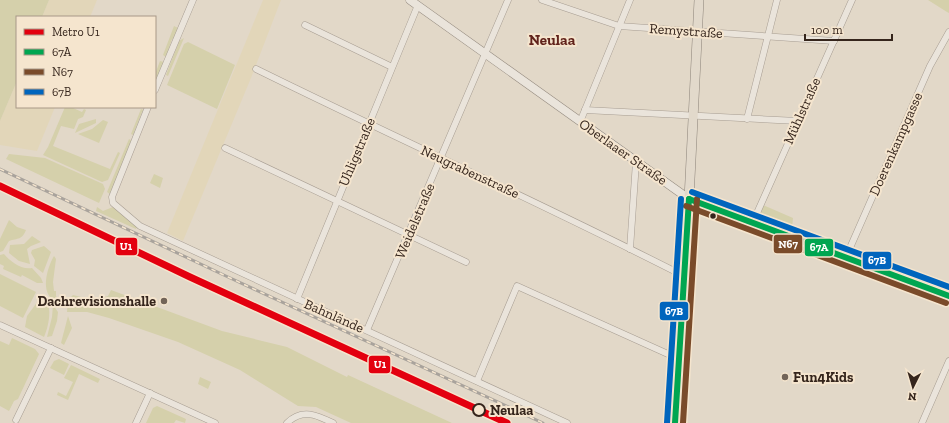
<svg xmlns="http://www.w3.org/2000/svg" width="949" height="423" viewBox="0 0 949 423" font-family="'Zilla Slab',serif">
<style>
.farmland{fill:#e2d6b9}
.green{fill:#d5d0ab}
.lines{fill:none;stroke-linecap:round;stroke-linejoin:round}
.street-casing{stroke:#a79d92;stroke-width:7}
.secondary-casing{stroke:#978d82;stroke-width:9}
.primary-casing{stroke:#8c8379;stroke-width:10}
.street{stroke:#eae4db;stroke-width:6}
.secondary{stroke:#eae4db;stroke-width:8}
.primary{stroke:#e2d9cb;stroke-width:9}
.rail-casing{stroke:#a9a39c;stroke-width:3}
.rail{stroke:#f5e5ce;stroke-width:1.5;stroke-dasharray:4.5;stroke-linecap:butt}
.bus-1-casing{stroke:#f5e5ce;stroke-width:9}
.bus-2-casing{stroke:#f5e5ce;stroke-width:9}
.bus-3-casing{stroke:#f5e5ce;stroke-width:9}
.bus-1{stroke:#00a651;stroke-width:6}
.bus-2{stroke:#7a4b2a;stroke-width:6}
.bus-3{stroke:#0065bd;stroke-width:6}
.metro-1-casing{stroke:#f5e5ce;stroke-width:10}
.metro-1{stroke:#e3000f;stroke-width:7}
.bus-dot{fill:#35251c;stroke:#f5e5ce;stroke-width:1.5}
.poi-dot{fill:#726458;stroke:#f5e5ce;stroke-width:1.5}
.stop-dot{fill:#f5e5ce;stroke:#35251c;stroke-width:2}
.labels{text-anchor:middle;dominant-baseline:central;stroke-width:4;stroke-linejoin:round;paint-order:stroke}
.street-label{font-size:14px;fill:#35251c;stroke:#f5e5ce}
.poi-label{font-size:14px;font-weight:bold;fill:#35251c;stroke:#f5e5ce;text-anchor:end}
.stop-label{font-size:14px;font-weight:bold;fill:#35251c;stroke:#f5e5ce;text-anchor:start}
.neighbourhood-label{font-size:15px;font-weight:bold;fill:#61231c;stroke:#f5e5ce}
.line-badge{stroke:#f5e5ce;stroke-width:1.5}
.badge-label{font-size:11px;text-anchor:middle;font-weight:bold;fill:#fff}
</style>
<rect width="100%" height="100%" fill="#e2d8c8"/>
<!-- farmland -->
<g class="farmland">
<path d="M49,0H97L90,17H42Z"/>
<path d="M263,0H281L251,78L183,241L167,233Z"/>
<path d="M17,81V107H55L37,151L0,145V121Z"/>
</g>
<!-- green -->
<g class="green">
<path d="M0,0H49L42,17H17V81L0,121Z"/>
<path d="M928,0H949V13L947,12Z"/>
<path d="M174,26L178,28L174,39H172L166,57L163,55Z"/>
<path d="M184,38L168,76L166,75L179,41Z"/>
<path d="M188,42L235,65L217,109L167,85L184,44Z"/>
<path d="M160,61L164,62L155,84V74Z"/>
<path d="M65,107H71L82,112L84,109L86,110L83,117L78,119L74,129L61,126L53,146L110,169L118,152L120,153L108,180L102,182L43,155L48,147Z"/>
<path d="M141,109L144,110L142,112L133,135L131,134Z"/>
<path d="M96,119V123L75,133L79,124Z"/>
<path d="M103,120L108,122L99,143L78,134L92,129Z"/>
<path d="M129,139L132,141L110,194L107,192Z"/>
<path d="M9,154L45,158L103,184L105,189L99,203L6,159Z"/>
<path d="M154,174L163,178L160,188L150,183Z"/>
<path d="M763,205L793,218L792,229L760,217Z"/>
<path d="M97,207L103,211L113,207L137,227L136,229L96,211Z"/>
<path d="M9,220L17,227L26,230C22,240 18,238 9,241L3,251L0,252V239Z"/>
<path d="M32,236L41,242L31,246L27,249L30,264L19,261L9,253L10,245L24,244Z"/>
<path d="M44,246L51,252L43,273L34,266L35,260L31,253L32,250Z"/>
<path d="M4,254C10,261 21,270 32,268L41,278L43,283H37L22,275L21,277L3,269L4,266L0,264V255Z"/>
<path d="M54,256L56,259L53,282L54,291H56V296L59,300V308C56,304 54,302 51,298C41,288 48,266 54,256Z"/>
<path d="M0,274L36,292L23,318L0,306Z"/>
<path d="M111,290L222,331L287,347L347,377L348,375L452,423H351L316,407L298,406L240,370L178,342L109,318L87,312H67L68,300L73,295L93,300L108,296Z"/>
<path d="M41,297L46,298C52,309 49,325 44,337L25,327L27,316Z"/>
<path d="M53,305L58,312L57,321L52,336L47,337L52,317Z"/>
<path d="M68,316L72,328L64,345L61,343Z"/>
<path d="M12,338L35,349L39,354L18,399L14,401L9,411L0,406V341L9,345Z"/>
<path d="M59,359L69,364L64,375L50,368L54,361Z"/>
<path d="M71,365L100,379L98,383L79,374L68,400L57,395L58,392L66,396L73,382L64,378Z"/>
<path d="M200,377L211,382L208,389L198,384Z"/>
<path d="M157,406L186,419L185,423L176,420L174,423H146L153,408Z"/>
</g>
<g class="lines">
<!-- street casing -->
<g class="street-casing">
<g id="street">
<path d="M542,0L619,26L834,41"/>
<path d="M305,25L392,67"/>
<path d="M256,69C398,139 543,204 684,276"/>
<path d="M155,90L193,0"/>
<path d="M148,107L112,197L113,203L140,226L567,423"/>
<path d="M585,110L798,121"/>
<path d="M747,119L777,0"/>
<path d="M580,122L630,0"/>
<path d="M225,148L466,262"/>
<path d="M753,222L852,0"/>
<path d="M630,249L636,162"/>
<path d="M846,257L930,66L949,32"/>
<path d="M297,299L418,5"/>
<path d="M0,325L215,423"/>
<path d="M367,330L508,0"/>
<path d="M477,381L517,286L679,359"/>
<path d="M16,420L51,348"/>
<path d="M136,423L150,393"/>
<path d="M287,423C302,408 317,415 333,423"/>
<path d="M922,423L949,361"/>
</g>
</g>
<!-- secondary casing -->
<g class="secondary-casing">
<path id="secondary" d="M410,0L689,199L949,296"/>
</g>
<!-- primary casing -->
<g class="primary-casing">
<path id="primary" d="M675,423L689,199L699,0"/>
</g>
<!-- street -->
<use href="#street" class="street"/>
<!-- secondary -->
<use href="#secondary" class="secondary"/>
<!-- primary -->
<use href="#primary" class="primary"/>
<!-- rail casing -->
<g class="rail-casing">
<path id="rail" d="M0,169L228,277L543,423"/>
</g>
<!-- rail -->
<use href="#rail" class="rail"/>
<!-- bus-1 casing -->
<g class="bus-1-casing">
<g id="bus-1">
<path d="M689,199L949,296"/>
<path d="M675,423L689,199"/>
</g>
</g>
<!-- bus-2 casing -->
<g class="bus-2-casing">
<g id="bus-2">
<path d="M686,206L946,303"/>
<path d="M683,423L697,199"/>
</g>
</g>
<!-- bus-3 casing -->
<g class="bus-3-casing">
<g id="bus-3">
<path d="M692,192L949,287"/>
<path d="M667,423L681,199"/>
</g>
</g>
<!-- bus-1 -->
<use href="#bus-1" class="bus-1"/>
<!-- bus-2 -->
<use href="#bus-2" class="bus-2"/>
<!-- bus-3 -->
<use href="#bus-3" class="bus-3"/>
<!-- metro-1 casing -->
<g class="metro-1-casing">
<path id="metro-1" d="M0,186L190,277L507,423"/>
</g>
<!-- metro-1 -->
<use href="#metro-1" class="metro-1"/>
</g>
<!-- markers -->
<circle class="bus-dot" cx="713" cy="216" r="3.5"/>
<g class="poi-dot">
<circle cx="164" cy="301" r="4"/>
<circle cx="785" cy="377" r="4"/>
</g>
<circle class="stop-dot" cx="479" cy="410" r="6"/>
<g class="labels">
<!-- street labels -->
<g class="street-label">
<text transform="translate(686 31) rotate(4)">Remystraße</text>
<text transform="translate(802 111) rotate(-66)">Mühlstraße</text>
<text transform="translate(896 144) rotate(-66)">Doerenkampgasse</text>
<text transform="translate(357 152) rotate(-67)">Uhligstraße</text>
<text transform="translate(623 152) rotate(35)">Oberlaaer Straße</text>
<text transform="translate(470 172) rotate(25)">Neugrabenstraße</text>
<text transform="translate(415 221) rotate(-67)">Weidelstraße</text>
<text transform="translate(334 316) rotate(24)">Bahnlände</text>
</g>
<!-- poi labels -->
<g class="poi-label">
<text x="156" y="301">Dachrevisionshalle</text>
<text x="793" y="377" text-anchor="start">Fun4Kids</text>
</g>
<!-- stop labels -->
<g class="stop-label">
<text x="490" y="410">Neulaa</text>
</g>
<!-- neighbourhood labels -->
<g class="neighbourhood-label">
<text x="552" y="40">Neulaa</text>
</g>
</g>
<g class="line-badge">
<rect x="773" y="234" width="30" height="20" rx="4" fill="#7a4b2a"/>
<rect x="115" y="237" width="23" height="19" rx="4" fill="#e3000f"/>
<rect x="804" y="238" width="30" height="19" rx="4" fill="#00a651"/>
<rect x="862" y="251" width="30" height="19" rx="4" fill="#0065bd"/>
<rect x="659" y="301" width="30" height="20" rx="4" fill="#0065bd"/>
<rect x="368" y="355" width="23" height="19" rx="4" fill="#e3000f"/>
</g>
<g class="badge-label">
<text x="788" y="248">N67</text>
<text x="126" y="250">U1</text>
<text x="819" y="251">67A</text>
<text x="877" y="264">67B</text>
<text x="674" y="315">67B</text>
<text x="380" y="368">U1</text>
</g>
<!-- legend -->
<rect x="16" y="16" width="140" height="92" fill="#f5e5ce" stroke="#a89887"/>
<rect x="24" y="29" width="20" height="6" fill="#e3000f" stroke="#a89887"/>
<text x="52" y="36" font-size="12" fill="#35251c">Metro U1</text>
<rect x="24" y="49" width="20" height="6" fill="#00a651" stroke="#a89887"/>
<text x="52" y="56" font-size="12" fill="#35251c">67A</text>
<rect x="24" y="69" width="20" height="6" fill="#7a4b2a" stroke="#a89887"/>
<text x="52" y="76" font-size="12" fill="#35251c">N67</text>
<rect x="24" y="89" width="20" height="6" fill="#0065bd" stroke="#a89887"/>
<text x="52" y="96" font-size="12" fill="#35251c">67B</text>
<!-- north arrow -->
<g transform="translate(913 387) rotate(185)" stroke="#f5e5ce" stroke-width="3" paint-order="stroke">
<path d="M0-3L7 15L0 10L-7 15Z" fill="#35251c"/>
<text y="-6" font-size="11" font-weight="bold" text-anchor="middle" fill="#35251c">N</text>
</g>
<!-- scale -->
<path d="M805 34v6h87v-6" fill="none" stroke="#35251c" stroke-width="2"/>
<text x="811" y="34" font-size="12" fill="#35251c" stroke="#f5e5ce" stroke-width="3" paint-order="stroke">100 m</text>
</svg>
